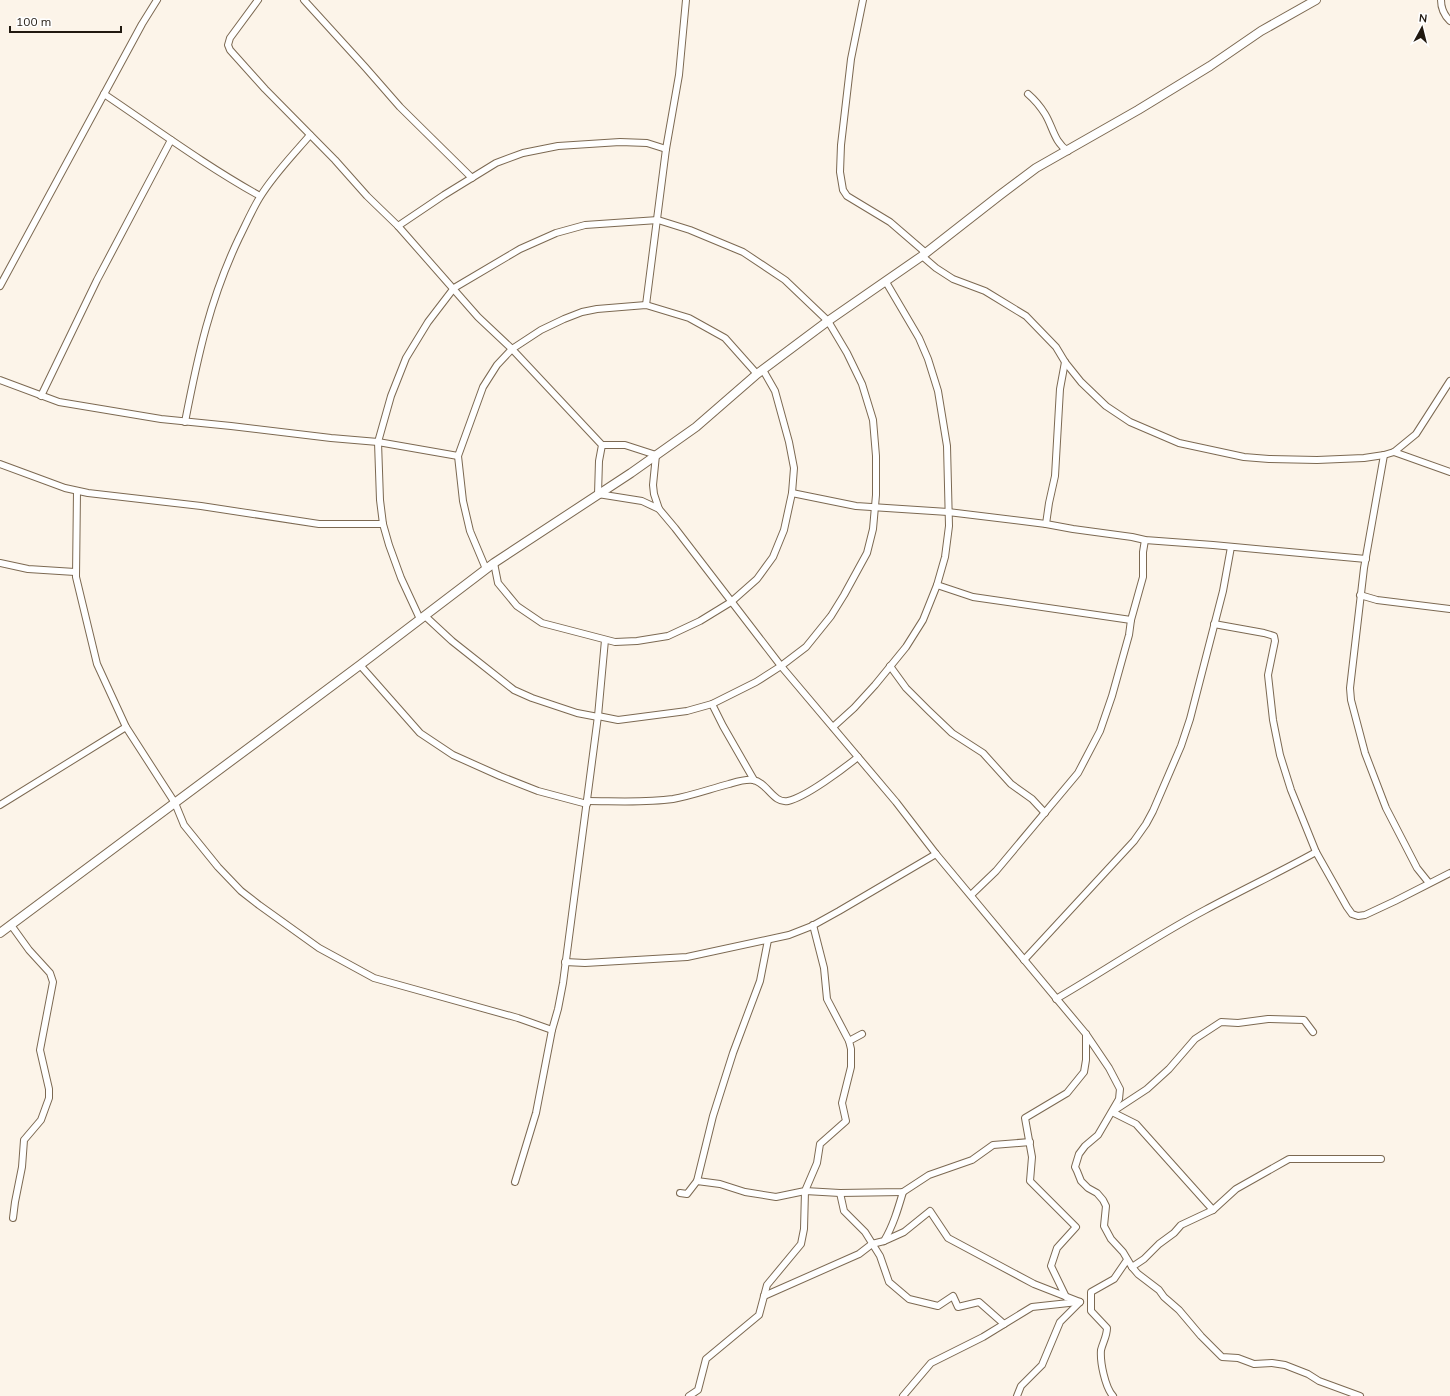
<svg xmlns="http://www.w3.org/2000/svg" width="1450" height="1396" viewBox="0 0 1450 1396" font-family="Mulish,sans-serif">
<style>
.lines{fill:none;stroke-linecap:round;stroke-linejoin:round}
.street-casing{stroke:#7c6952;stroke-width:8}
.secondary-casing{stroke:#7c6952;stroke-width:10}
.street{stroke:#fff;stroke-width:6}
.secondary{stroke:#fff;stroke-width:8}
</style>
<rect width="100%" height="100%" fill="#fcf4e9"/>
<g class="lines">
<!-- street casing -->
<g class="street-casing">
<g id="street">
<path d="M258,0L230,38L228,45L230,50L265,89L335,160L367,196L398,226L478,317L512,349L602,445L599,461L598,494L642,501L659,509L675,528L781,666L896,802L936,854L1086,1034L1109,1068L1120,1089L1119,1099L1098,1135L1085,1146L1079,1154L1075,1167L1077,1171L1081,1181L1088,1188L1097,1193L1103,1200L1106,1206L1104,1226L1111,1239L1123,1252L1132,1267L1138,1274L1159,1290L1164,1297L1179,1310L1201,1336L1222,1357L1238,1358L1254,1364L1272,1363L1285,1365L1308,1374L1319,1381L1360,1396"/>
<path d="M304,0L365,67L400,107L472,178"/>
<path d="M863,0L851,59L841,145L840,172L843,190L847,196L890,222L926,253"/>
<path d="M1441,0C1441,8 1444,15 1450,21"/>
<path d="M104,94C156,129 206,166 260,196"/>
<path d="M1028,94C1035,100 1040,106 1045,114C1053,127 1054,142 1068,151"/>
<path d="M398,226L444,195L496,163L523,153L558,146L620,142L647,143L666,149"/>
<path d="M922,256L936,268L953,279L985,291L1026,316L1056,347L1065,362L1081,382L1106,406L1130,422L1179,443L1244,457L1269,459L1317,460L1364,458L1384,455L1394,452L1416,434L1450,381"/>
<path d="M0,286L142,24L157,0"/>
<path d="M646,305L666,149L679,75L686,0"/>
<path d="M0,380L59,402L161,419L231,426L331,438L378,442L458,456"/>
<path d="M41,396L97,280L171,140"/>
<path d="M185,422C198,355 210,299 239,238C246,224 252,210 260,197C274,174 293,155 310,135"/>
<path d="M602,445H625L656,455L653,485L654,494L659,509"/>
<path d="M1394,452L1450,472"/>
<path d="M1384,455L1364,568L1350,688L1351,700L1365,753L1386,808L1417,868L1429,883"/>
<path d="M0,464L65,488L88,493L201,506L319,524H383"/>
<path d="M77,491L76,577L97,664L126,727L175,803L184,825L218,867L241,891L259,905L319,948L374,978L518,1018L552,1030"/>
<path d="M792,493L856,506L948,512L1046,524L1073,529L1132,537L1145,540L1213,545L1366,559"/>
<path d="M1046,524L1049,503L1055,476L1060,389L1065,362"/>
<path d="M0,563L28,569L75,572"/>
<path d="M494,563L498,583L517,606L542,623L615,642L637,641L668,636L700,621L731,602L757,579L773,557L784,530L792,493L794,468L789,442L775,391L763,370"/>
<path d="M486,569L470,531L463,501L458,456L483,387L497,365L512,349L541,330L564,319L582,312L597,309L646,305L689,318L725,338L757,374"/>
<path d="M937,585L973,597L1131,620"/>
<path d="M1360,595L1377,600L1450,609"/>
<path d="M425,616L452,641L514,690L532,698L577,713L598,717"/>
<path d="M420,619L401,578L389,545L383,524L380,500L378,442L391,396L406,358L428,322L454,288L520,249L556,233L585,225L658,220L690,230L743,252L785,280L828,321L847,353L862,384L873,420L876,456V495L873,529L867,553L844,595L831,616L806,647L781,666L756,682L712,704L687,711L618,720L598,716"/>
<path d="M1214,624L1264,633L1274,636L1275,641L1268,675L1273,720L1280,755L1291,790L1316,852L1347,907L1352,914L1358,916L1365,915L1395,901L1450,873"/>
<path d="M360,665L420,733L453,755L500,776L538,791L587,804"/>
<path d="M890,666L906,688L928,710L952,733L983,753L1011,784L1032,799L1045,813"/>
<path d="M712,704L723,726L754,780"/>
<path d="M833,727L854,708L875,685L906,647L923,620L937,585L945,557L949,526L947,446L938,391L928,359L919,338L886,282"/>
<path d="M587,801C615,801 645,803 673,799C691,796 710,789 729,784C736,782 745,779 753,780C767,782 773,804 788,801C806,797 843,769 858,757"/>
<path d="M0,805L126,727"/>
<path d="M971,895L996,871L1078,773L1100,731L1112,696L1129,635L1131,620L1143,577V552L1145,540"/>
<path d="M11,925L29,950L50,973L53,982L40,1050L49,1089V1098L41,1120L24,1140L22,1167L15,1202L13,1218"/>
<path d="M813,925L824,968L827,999L849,1041"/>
<path d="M1024,960L1134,841L1146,824L1153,811L1181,746L1190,719L1223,591L1231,547"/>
<path d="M565,962L585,963L687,957L789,935L812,926L839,911L936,854"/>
<path d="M1056,999C1106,970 1154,937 1205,910C1242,890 1280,872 1316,852"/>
<path d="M697,1181L713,1116L733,1053L760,981L768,940"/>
<path d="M515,1182L536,1113L552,1030L558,1009L563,983L598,716L605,640"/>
<path d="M680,1193L687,1194L697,1181L720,1184L745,1192L776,1197L805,1191L817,1163L820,1144L846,1121L842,1103L851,1067V1049L849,1041L862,1034"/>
<path d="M840,1193L844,1211L865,1232L880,1256L889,1282L909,1299L938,1306L953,1296L958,1307L979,1302L1004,1324"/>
<path d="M1213,1210L1136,1124L1112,1112L1147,1089L1169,1069L1195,1039L1221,1022L1238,1023L1268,1019L1304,1020L1313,1032"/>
<path d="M884,1241L904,1232L930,1211L948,1238L1034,1284L1080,1302"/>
<path d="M1132,1267L1144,1259L1159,1244L1174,1233L1181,1225L1213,1210L1236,1189L1289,1159H1381"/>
<path d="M764,1296L859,1254L872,1244L884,1241C893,1226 898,1209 903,1192"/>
<path d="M1066,1297L1051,1266L1057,1248L1076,1227L1030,1181L1032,1157L1025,1118L1067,1093L1084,1072L1086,1060V1034"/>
<path d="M689,1396L698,1390L706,1359L759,1315L767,1285L801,1244L804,1229L805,1191L840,1193L903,1192L929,1175L972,1160L993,1145L1030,1142"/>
<path d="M903,1396L931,1363L983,1337L1032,1307L1078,1302"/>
<path d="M1017,1396L1021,1386L1042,1365L1060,1322L1080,1302"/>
<path d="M1113,1396C1105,1387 1100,1362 1101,1350C1103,1342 1107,1336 1107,1328L1091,1311V1292L1114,1279L1127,1260"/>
</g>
</g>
<!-- secondary casing -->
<g class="secondary-casing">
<path id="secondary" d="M0,933L360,665L494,563L631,473L696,427L757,374L828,321L922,256L1000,195L1036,168L1138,110L1210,66L1261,31L1316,0"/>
</g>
<!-- street -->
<use href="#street" class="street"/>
<!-- secondary -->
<use href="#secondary" class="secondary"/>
</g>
<!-- north arrow -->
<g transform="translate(1422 28) rotate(7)" stroke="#ffffff" stroke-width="3" paint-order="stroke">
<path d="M0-3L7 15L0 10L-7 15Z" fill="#211910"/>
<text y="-6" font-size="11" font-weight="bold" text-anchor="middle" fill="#211910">N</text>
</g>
<!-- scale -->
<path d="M10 26v6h111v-6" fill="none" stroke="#211910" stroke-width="2"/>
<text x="16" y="26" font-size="12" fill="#211910" stroke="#ffffff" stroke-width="3" paint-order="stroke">100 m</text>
</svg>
